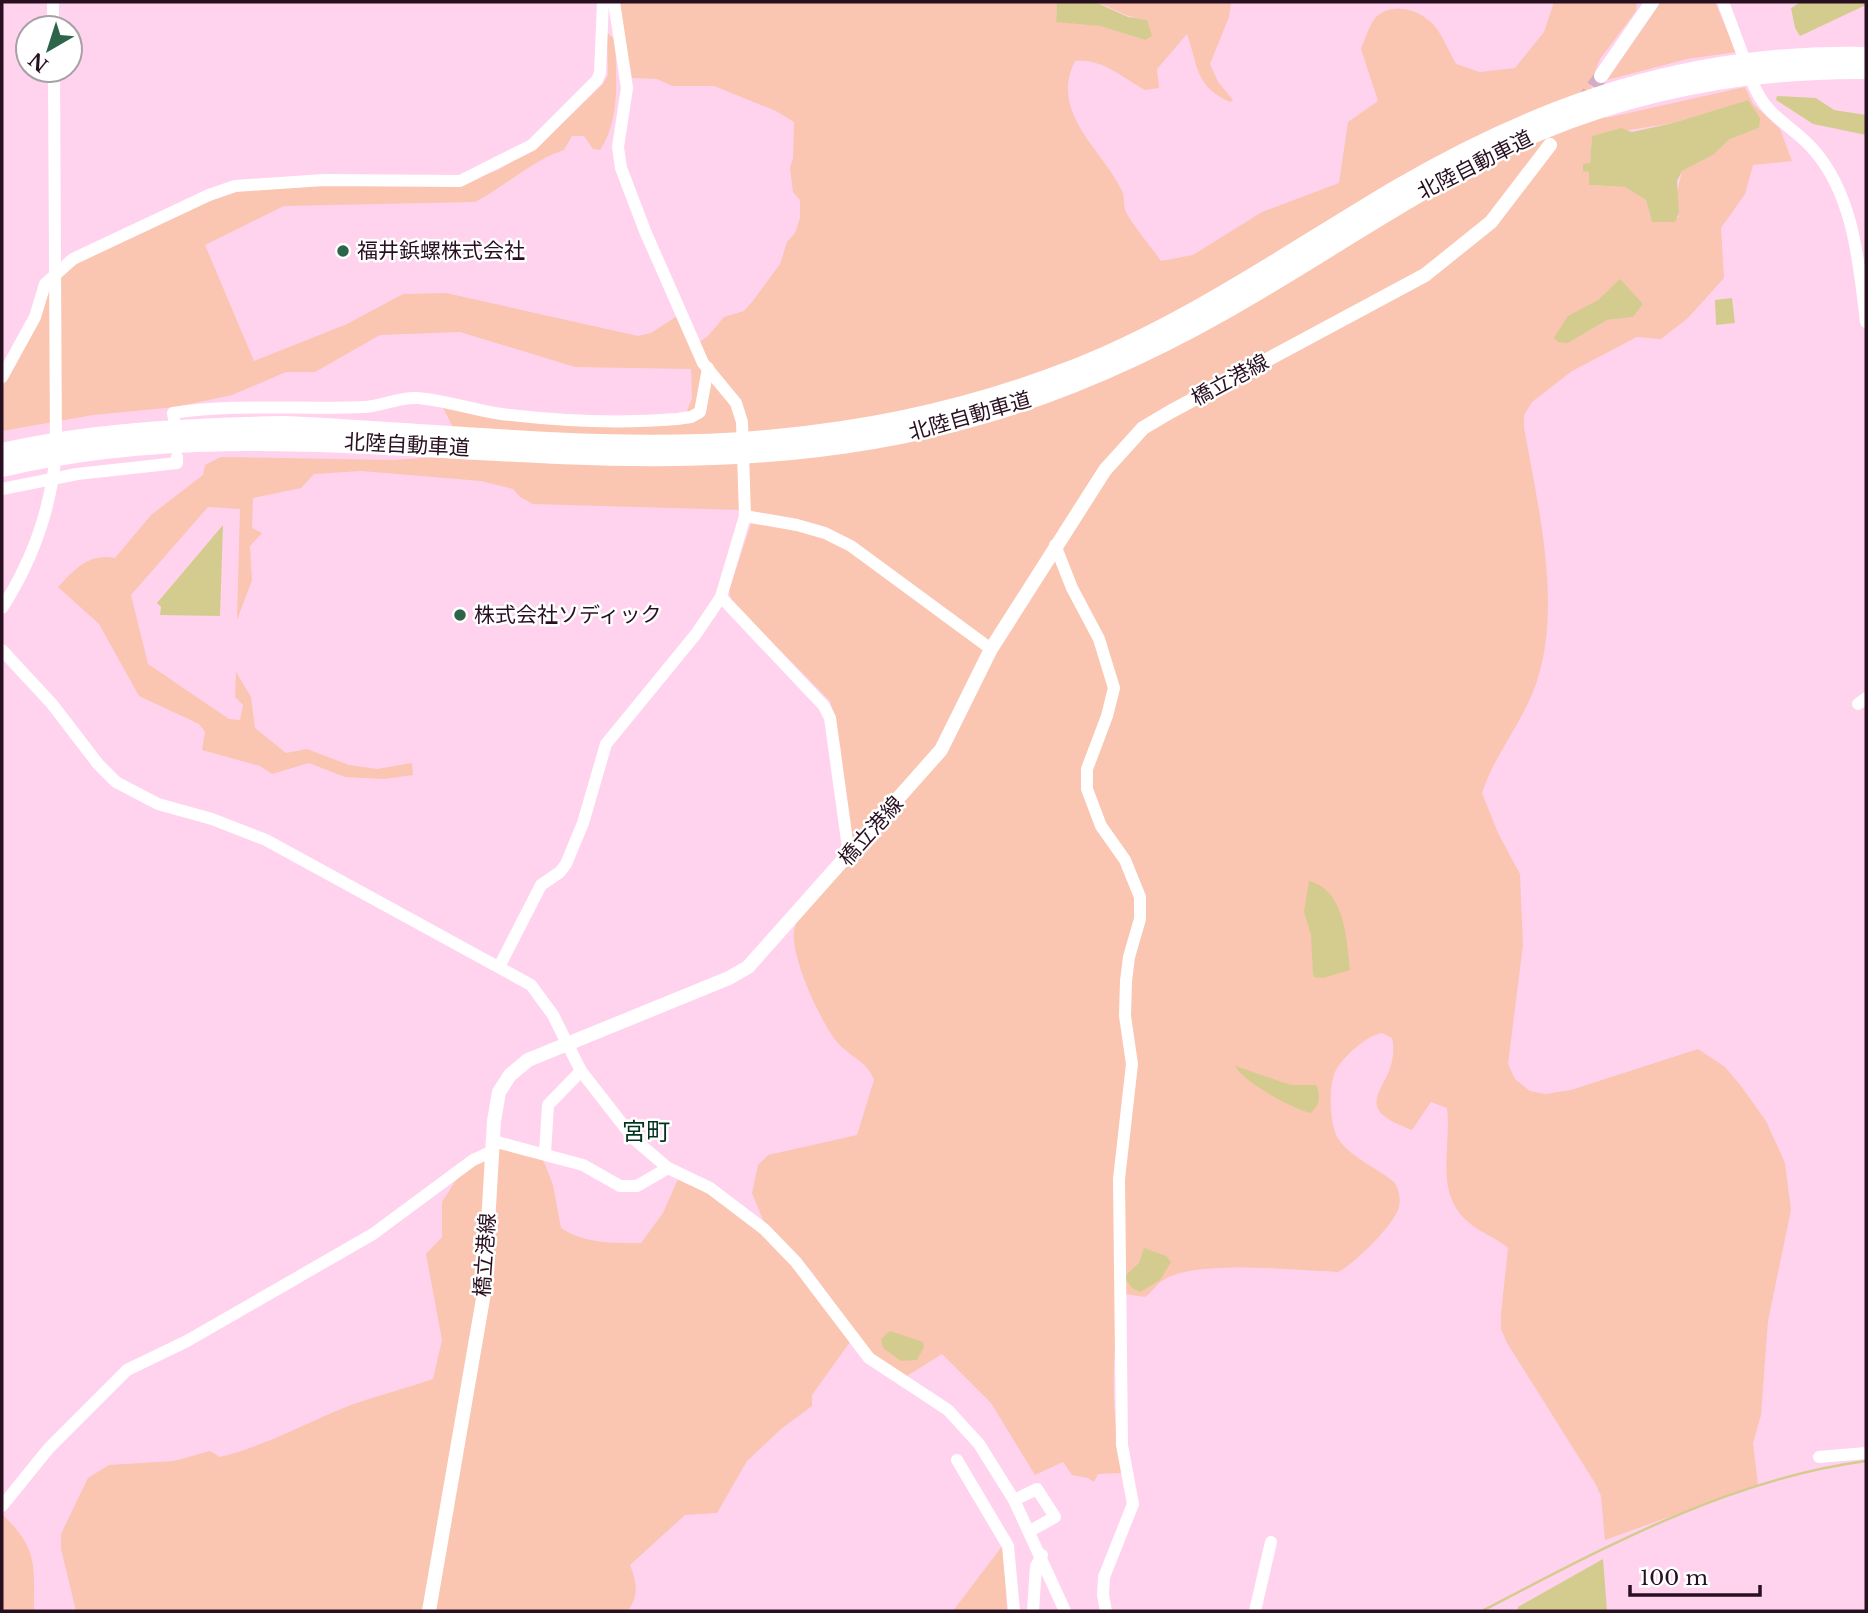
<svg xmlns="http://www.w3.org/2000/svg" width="1868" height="1613" viewBox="0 0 1868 1613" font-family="'Libre Baskerville','Noto Sans JP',serif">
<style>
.green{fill:#fac5b1;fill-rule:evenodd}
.water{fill:#d4cc8e}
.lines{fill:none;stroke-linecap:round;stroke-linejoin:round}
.stream{stroke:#d4cc8e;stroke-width:2.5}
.major-tunnel{stroke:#d4acc4;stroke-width:14;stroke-dasharray:14 7;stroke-linecap:butt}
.minor{stroke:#fff;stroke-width:12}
.major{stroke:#fff;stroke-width:14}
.highway{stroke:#fff;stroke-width:18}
.poi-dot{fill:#2d644a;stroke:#fff;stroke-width:2.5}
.labels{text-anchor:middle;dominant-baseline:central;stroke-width:5;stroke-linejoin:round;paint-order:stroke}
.street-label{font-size:21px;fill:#291021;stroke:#fff}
.poi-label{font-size:21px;fill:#291021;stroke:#fff;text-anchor:start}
.quarter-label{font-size:24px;fill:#023220;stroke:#fff}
</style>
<rect width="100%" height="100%" fill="#ffd3ed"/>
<!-- green -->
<g class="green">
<path d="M619,2H1057L1056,20L1100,26L1145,40L1149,29L1147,20C1127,19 1112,6 1093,2H1231L1229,17L1210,64L1218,82L1233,100L1230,102C1195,87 1198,65 1187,34L1157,69L1159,88L1145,90C1122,77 1102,58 1075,61C1049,113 1102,149 1122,191C1125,197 1123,206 1126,212C1135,229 1150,245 1161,261L1193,255L1262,212L1339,183L1348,122L1378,101L1361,49C1365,39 1369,26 1375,18C1393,0 1423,10 1437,29C1444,39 1450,53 1456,64L1480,72L1515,68L1544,32L1554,2H1637L1636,11L1600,59L1590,84L1606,118L1745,87L1753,104L1780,129L1792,161L1753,165L1745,194L1721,228L1724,278L1688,318L1661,339L1637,337L1572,371L1532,402L1524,415V427C1538,508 1565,613 1533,692C1519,727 1494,756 1482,793L1498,833L1520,874L1523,945L1508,1064L1515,1079L1530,1091L1546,1094L1571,1090L1698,1049L1725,1067L1741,1086L1766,1121L1785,1163L1791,1210L1768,1321L1761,1415L1753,1443L1758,1485L1605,1540L1601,1496L1595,1483L1507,1343L1501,1329V1314L1508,1248C1497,1238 1483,1234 1472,1225C1432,1195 1452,1149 1447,1108L1431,1102L1412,1130C1339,1103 1403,1088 1392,1038L1382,1033C1366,1036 1344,1056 1336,1070C1328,1085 1329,1126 1339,1140C1353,1159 1378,1168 1395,1183C1400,1193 1402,1204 1396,1214C1387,1231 1354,1264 1338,1272C1299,1270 1196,1260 1165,1279C1157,1283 1152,1292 1145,1297L1125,1294C1109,1341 1111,1425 1124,1473L1098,1474L1094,1482L1088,1478L1072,1475L1063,1462L1035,1475L991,1403L942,1354L907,1376L883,1363L866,1348L812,1272L763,1220L752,1193L758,1165L768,1155L857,1135L874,1080C868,1062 849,1056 837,1042C821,1023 787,951 795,927C803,906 829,886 844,869L841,750L830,701L731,600L729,590L751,524V518L741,510L533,504L520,497L513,489L481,481L361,471L314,474L301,488L253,498L252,528L262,533L250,546L252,580L237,620L240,509L208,507L131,595L148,664L229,719L240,720L243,705L235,697L236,672L251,697L255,728L286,753L307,749L349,765L377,769L412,763L413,775L384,779L345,777L309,763L272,774L260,766L202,750L205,732L199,724L139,696L99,624L58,587C75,569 89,553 115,558L151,515L203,475L205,465L221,457L393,460L438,457L470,460L442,406L478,415L683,421L692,398L691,369L575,367L460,332L380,335L315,372H286L232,395L176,407L93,415L2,431V390L9,370L48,287L72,265L190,208L237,191L333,183L460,184L498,170L540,145L603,84L608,75L607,33L615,39C616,76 621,119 600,150L593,149L584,136H572L564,150C531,161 506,186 475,202L284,206L205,245L254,361L347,324L403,294L446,293L638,336L651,333L677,316L692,347L708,336L724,317L744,311L752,302L780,264L787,242L795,233L800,218V200L793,192L790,168L793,158L794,122L776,111L714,86H672L657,79L632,78ZM1748,100L1759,128L1730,139L1713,155L1682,171L1677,192L1679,217L1652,222L1646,200L1625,187L1589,185V171H1583V164H1590L1592,136L1673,123ZM1620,280L1643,304L1633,317L1607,320L1568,343V317L1598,300Z"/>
<path d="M1661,2H1715L1736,52L1687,59L1607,80Z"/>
<path d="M501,1146L542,1157L553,1185L561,1228C585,1244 613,1243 641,1243L663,1213L678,1179C752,1209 806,1277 850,1342L812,1395V1406L781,1429L747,1461L717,1513L685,1515L630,1565C637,1583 639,1595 628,1611H76L61,1549V1534L88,1478L109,1465L174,1461L210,1451L220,1457C265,1446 304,1424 346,1407C374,1396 405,1389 433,1379L442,1340L426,1254L442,1237V1202L458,1177Z"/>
<path d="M2,1514C38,1549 34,1564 34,1611H2Z"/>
<path d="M1003,1545L1007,1611H953Z"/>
</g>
<!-- water -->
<g class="water">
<path d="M1057,2H1095L1128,17L1147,20L1152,36L1145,40L1100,26L1056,22Z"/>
<path d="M1801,2H1866V5L1800,36L1795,28L1791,8Z"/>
<path d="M1777,96L1816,98L1834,110L1866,115V135L1813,124L1776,100Z"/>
<path d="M1748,100L1760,118L1759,128L1730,139L1713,155L1682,171L1677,181L1679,213L1675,222H1652L1646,200L1625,187L1589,185V172L1583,171V164L1590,163L1592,136L1621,128L1632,132L1673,123Z"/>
<path d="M1620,279L1643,304L1633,317L1607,320L1568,343L1558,342L1554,338L1568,316L1598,300Z"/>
<path d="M1732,298L1735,323L1716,325L1715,300Z"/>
<path d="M223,525L220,616L160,615L161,607L157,603Z"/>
<path d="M1309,881C1345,890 1347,940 1350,970L1323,978L1314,977L1313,974L1311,935L1304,912Z"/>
<path d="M1235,1066L1291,1085H1316C1321,1096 1320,1106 1310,1113C1291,1108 1245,1083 1235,1066Z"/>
<path d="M1144,1248L1166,1256L1171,1262L1160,1280L1140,1292L1132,1288L1124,1277L1139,1263Z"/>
<path d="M890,1331L923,1342L924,1347L917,1360L901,1361L883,1348L881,1339Z"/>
<path d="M1603,1559L1607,1610L1517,1611L1518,1607Z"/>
</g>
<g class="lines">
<!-- stream -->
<path class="stream" d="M1482,1611C1603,1548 1729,1479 1866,1461"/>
<!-- major-tunnel -->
<path class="major-tunnel" d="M1581,104L1601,76"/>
<!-- minor -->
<g class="minor">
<path d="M53,2V28"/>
<path d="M1723,2L1742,53"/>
<path d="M1754,86C1768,118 1790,124 1812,148C1854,194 1859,264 1866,322"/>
<path d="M2,377L35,317L45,284L73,259L209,195L235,186L324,180L460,181L532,145L597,80L600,73L603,2"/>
<path d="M174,419L173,413C237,403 301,410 365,407C383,406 398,397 417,398C445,400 473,410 501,414C559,421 619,424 677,419L691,417L700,412L708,368"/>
<path d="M2,489L77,474L177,463V457"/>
<path d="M745,516L797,525L825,533L851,546L991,649"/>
<path d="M1055,545L1072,588L1099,639L1114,688L1107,716L1087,769V789L1101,826L1125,860L1140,897V919L1129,957L1126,981L1125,1016L1132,1064L1119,1179L1122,1445L1133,1504L1104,1577L1103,1595L1106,1611"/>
<path d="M721,597L824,706L830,718L849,855"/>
<path d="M2,608C33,560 51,509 56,452L54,70"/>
<path d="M2,650L52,704L98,764L116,782L158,804L212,819L266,840L531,985L553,1015L581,1071L634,1139L668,1168L710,1188L764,1229L796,1262L869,1358L948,1410L979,1444L1014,1500L1065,1611"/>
<path d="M1858,704L1866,698"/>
<path d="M500,965L541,885L560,872L566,864L583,823L606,744L696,634L721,597L745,516L742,422L736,403L703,363L645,231L621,168L618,147L627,88L614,2"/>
<path d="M493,1141L583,1165L620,1186H637L668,1168"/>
<path d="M545,1153L548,1105L581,1071"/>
<path d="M1819,1457L1866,1453"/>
<path d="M957,1460L1008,1546L1014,1611"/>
<path d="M1014,1500L1037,1489L1055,1517L1030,1531"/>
<path d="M2,1506L49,1448L127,1370L187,1341L373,1234L473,1160L493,1151"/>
<path d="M1033,1611L1036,1566L1042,1555"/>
<path d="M1255,1611L1271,1542"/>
</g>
<!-- major -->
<g class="major">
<path d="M1601,76L1652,2"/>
<path d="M429,1611L484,1293L494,1121L499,1092L510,1075L528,1060L729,978L748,967L941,750L991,649L1105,470L1143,428L1170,412L1425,275L1491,222L1550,145"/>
</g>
<!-- highway -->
<g class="highway">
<path d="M2,452C94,431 190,427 284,425C447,432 614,454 777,438C875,429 970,408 1062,373C1182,328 1288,253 1398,188C1545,102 1694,52 1866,56"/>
<path d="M2,468C225,415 450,460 675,457C777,456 877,445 975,417C1076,389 1170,344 1260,290C1353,235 1442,173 1541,131C1645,88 1754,69 1866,70"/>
</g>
</g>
<!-- markers -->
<g class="poi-dot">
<circle cx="343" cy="251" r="7"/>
<circle cx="460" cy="615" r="7"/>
</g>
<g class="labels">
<!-- street labels -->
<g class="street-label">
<text transform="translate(1475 165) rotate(-27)">北陸自動車道</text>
<text transform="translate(1230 380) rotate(-28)">橋立港線</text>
<text transform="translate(970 416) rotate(-16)">北陸自動車道</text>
<text transform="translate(407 445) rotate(3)">北陸自動車道</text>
<text transform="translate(871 831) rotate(-48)">橋立港線</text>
<text transform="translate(485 1255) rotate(-86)">橋立港線</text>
</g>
<!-- poi labels -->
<g class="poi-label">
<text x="357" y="251">福井鋲螺株式会社</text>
<text x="474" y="615">株式会社ソディック</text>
</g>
<!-- quarter labels -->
<g class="quarter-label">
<text x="646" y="1131">宮町</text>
</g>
</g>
<!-- border -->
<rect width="1868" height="1613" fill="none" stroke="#291021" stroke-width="7"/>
<!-- north arrow -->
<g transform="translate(49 49) rotate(219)"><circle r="33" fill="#ffffff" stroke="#a99fa6" stroke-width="2"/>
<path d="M0-5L12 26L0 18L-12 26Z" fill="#2d644a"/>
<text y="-10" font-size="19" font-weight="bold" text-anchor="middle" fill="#291021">N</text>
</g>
<!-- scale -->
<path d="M1630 1585v10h130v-10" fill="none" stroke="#291021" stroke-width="3.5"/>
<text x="1640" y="1585" font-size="21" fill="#291021" stroke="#ffffff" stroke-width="5" paint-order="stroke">100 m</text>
</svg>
